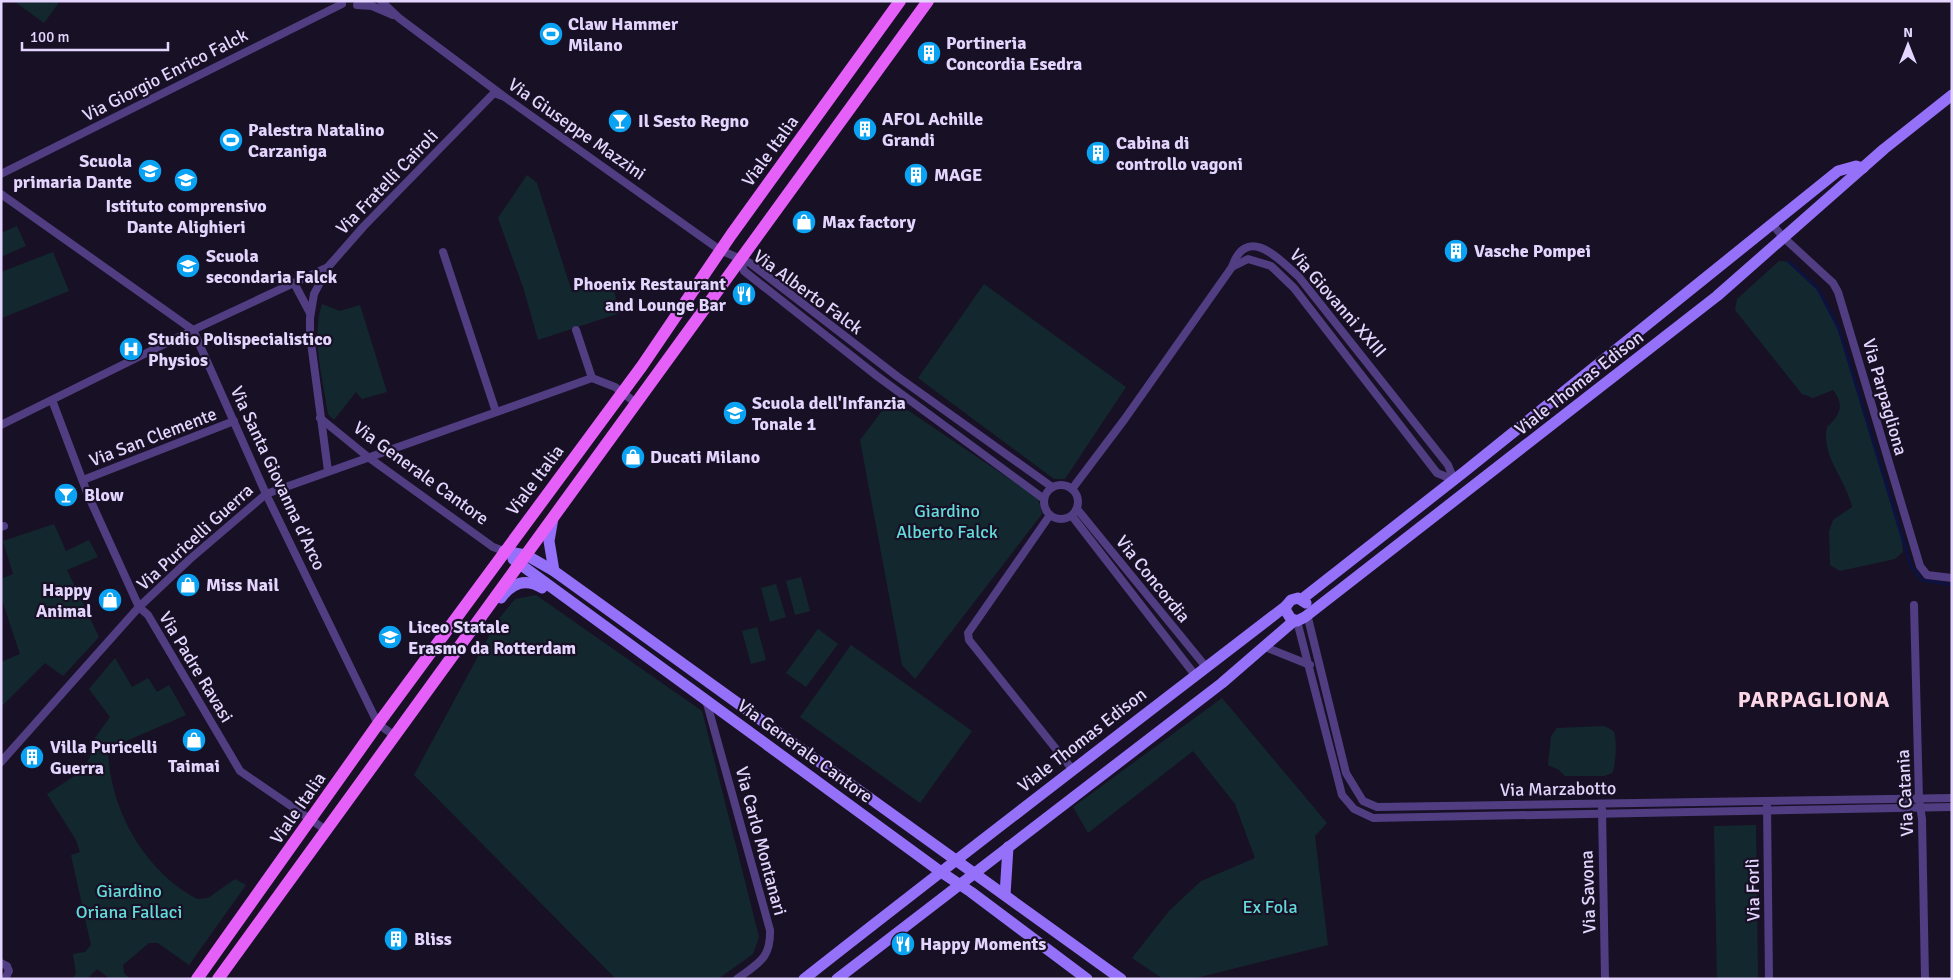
<svg xmlns="http://www.w3.org/2000/svg" width="1953" height="980" viewBox="0 0 1953 980" font-family="Signika,sans-serif">
<style>
.green{fill:#13282e}
.lines{fill:none;stroke-linecap:round;stroke-linejoin:round}
.stream{stroke:#0c1241;stroke-width:3}
.street{stroke:#503d82;stroke-width:8}
.secondary{stroke:#9570f9;stroke-width:11}
.primary{stroke:#e560f9;stroke-width:12}
.labels{text-anchor:middle;dominant-baseline:central;stroke-width:4.5;stroke-linejoin:round;paint-order:stroke}
.poi-label{font-size:18px;font-weight:bold;fill:#e3d5fd;stroke:#181025;text-anchor:start}
.street-label{font-size:18px;fill:#e3d5fd;stroke:#181025}
.park-label{font-size:18px;fill:#63dbda;stroke:#181025}
.district-label{font-size:22px;font-weight:bold;letter-spacing:1px;fill:#fdd7e6;stroke:#181025}
</style>
<rect width="100%" height="100%" fill="#181025"/>
<!-- green -->
<g class="green">
<path d="M14,1H60L44,23Z"/>
<path d="M527,175L537,183L572,292L611,280L620,313L538,340L524,290L498,218Z"/>
<path d="M17,226L26,246L1,257V233Z"/>
<path d="M53,252L69,291L2,318L1,272Z"/>
<path d="M1779,261L1789,262L1818,289L1839,329L1902,541L1903,552L1895,559L1840,571L1830,565L1829,531L1833,520L1852,507C1846,479 1821,457 1827,427C1840,416 1845,405 1833,390L1813,398L1802,394L1735,310L1737,299Z"/>
<path d="M984,284L1126,387L1065,479H1054L918,378Z"/>
<path d="M322,304L340,311L360,305L387,392L362,399L356,392L334,420L328,414C323,379 311,338 322,304Z"/>
<path d="M891,399L1038,498L1042,514L915,679L902,665L860,440Z"/>
<path d="M54,524L66,551L89,540L98,557L67,570L99,637L63,676L45,663L1,707V662L20,654L1,597V579L13,574L3,541Z"/>
<path d="M801,577L810,611L795,615L786,581Z"/>
<path d="M776,584L786,617L770,622L761,588Z"/>
<path d="M536,595L702,711L759,937L753,954L718,979H616L414,775L497,621L515,599Z"/>
<path d="M757,627L766,660L751,664L742,631Z"/>
<path d="M818,629L838,644L806,687L786,673Z"/>
<path d="M851,645L972,731L920,803L800,717Z"/>
<path d="M115,658L132,687L148,678L157,692L169,685L186,715L108,749C109,808 144,871 197,899L208,898L235,879L246,885L189,965L158,943H149L123,965L124,973L130,979H110L97,969L87,979H72L76,974L73,954L85,952L91,945L71,855L80,852L76,840L47,794L82,771L90,757L95,738L110,717L89,689Z"/>
<path d="M1222,698L1327,823L1315,836L1328,945L1192,979H1163L1132,958L1169,911L1201,881L1255,858L1235,804L1193,751L1088,833L1073,807Z"/>
<path d="M1603,726C1607,727 1611,729 1614,732C1617,738 1616,767 1612,773L1604,776H1565L1559,770L1548,765L1551,736L1557,728Z"/>
<path d="M1756,825L1758,979H1717L1714,826Z"/>
</g>
<g class="lines">
<!-- stream -->
<path class="stream" d="M1789,262L1818,289L1839,329L1911,566L1922,580L1952,585"/>
<!-- street -->
<g class="street">
<path d="M381,1L399,18L506,98L720,250L750,263L898,377L1052,487"/>
<path d="M357,5L372,6L393,15"/>
<path d="M1,174L342,4"/>
<path d="M1,194L193,330L266,494L378,724L395,736"/>
<path d="M1772,224L1783,237L1833,283L1838,292L1920,566L1927,575L1952,578"/>
<path d="M443,252L496,412"/>
<path d="M740,260L744,271L877,376L1044,499"/>
<path d="M1232,267L1248,259L1271,266L1294,288L1437,473L1454,480"/>
<path d="M294,283L310,313"/>
<path d="M576,330L592,378"/>
<path d="M52,400L88,495L139,607L148,615L240,771L326,830"/>
<path d="M320,418L368,457L493,547L504,551"/>
<path d="M1,425L193,330L328,267"/>
<path d="M328,471L310,335V318L314,294L328,267L364,226L494,93L502,96"/>
<path d="M83,480L234,421"/>
<circle cx="1061" cy="502" r="17"/>
<path d="M1072,489L1124,420L1232,267C1247,223 1280,260 1299,277L1448,465L1454,480"/>
<path d="M1077,509L1206,667"/>
<path d="M1050,515L968,633L969,640L1072,769"/>
<path d="M1072,516L1195,675"/>
<path d="M1,527L4,526"/>
<path d="M1914,605L1919,799L1922,819L1925,979"/>
<path d="M1307,614L1346,773L1363,801L1377,807L1952,798"/>
<path d="M1297,621L1342,795L1354,809L1373,818L1952,807"/>
<path d="M1265,647L1310,665"/>
<path d="M706,700L770,930C771,959 758,963 737,979"/>
<path d="M1,762L139,607L190,559L266,494L592,378L615,387L636,403"/>
<path d="M1767,806L1769,979"/>
<path d="M1602,809L1605,979"/>
<path d="M1,963L7,966L9,971L5,979"/>
</g>
<!-- secondary -->
<g class="secondary">
<path d="M553,518L549,541L554,571"/>
<path d="M504,551L526,555L554,571L1121,979"/>
<path d="M513,559L941,872L971,892L1087,979"/>
<path d="M501,598C511,584 525,577 542,588"/>
<path d="M1302,599L1464,472L1838,171L1856,166L1863,168"/>
<path d="M1286,606V611L1291,619L1297,621L1305,617L1717,296L1884,149L1952,95"/>
<path d="M1005,895L1008,847"/>
<path d="M804,979C964,853 1125,730 1286,606L1291,600L1298,598L1306,603"/>
<path d="M837,979L1222,683L1295,620"/>
</g>
<!-- primary -->
<g class="primary">
<path d="M197,979L378,724L642,366L731,235L900,1"/>
<path d="M218,979L928,1"/>
</g>
</g>
<!-- icons -->
<defs>
<g id="stadium-disc" transform="scale(1.25)"><circle r="9.5" fill="#0aa3f4" stroke="#181025"/><path d="M0-5a6.5 5 0 1 0 0 10a6.5 5 0 1 0 0-10ZM-3.5-1.8h7v3.6h-7Z" fill="#fff"/></g>
<g id="building-disc" transform="scale(1.25)"><circle r="9.5" fill="#0aa3f4" stroke="#181025"/><path d="M-4-6H4V6H1V3H-1V6H-4ZM-2.5-4.3h1.7v1.8h-1.7ZM.8-4.3h1.7v1.8H.8ZM-2.5-1h1.7V.8h-1.7ZM.8-1h1.7V.8H.8Z" fill="#fff"/></g>
<g id="bar-disc" transform="scale(1.25)"><circle r="9.5" fill="#0aa3f4" stroke="#181025"/><path d="M-6-5H6L.8 .8V4.5H3.5V6h-7V4.5H-.8V.8Z" fill="#fff"/></g>
<g id="school-disc" transform="scale(1.25)"><circle r="9.5" fill="#0aa3f4" stroke="#181025"/><path d="M0-5L7-2L0 1L-7-2ZM-4 1L0 2.5L4 1V4Q0 6-4 4Z" fill="#fff"/></g>
<g id="shop-disc" transform="scale(1.25)"><circle r="9.5" fill="#0aa3f4" stroke="#181025"/><path d="M-5-2.5h2.3a2.7 3.5 0 0 1 5.4 0H5L5.5 6h-11ZM-1.5-2.5h3a1.5 2.3 0 0 0-3 0Z" fill="#fff"/></g>
<g id="restaurant-disc" transform="scale(1.25)"><circle r="9.5" fill="#0aa3f4" stroke="#181025"/><path d="M-5-6h1v4h1v-4h1v4h1v-4h1v5L-1.5 .5V6h-2V.5L-5-1ZM5-6V6H3V1.5H1.5Q1.5-4 5-6Z" fill="#fff"/></g>
<g id="hospital-disc" transform="scale(1.25)"><circle r="9.5" fill="#0aa3f4" stroke="#181025"/><path d="M-5-5h3v3.5h4V-5h3V5h-3V1.5h-4V5h-3Z" fill="#fff"/></g>
</defs>
<g fill-rule="evenodd">
<use href="#stadium-disc" x="551" y="34"/>
<use href="#building-disc" x="929" y="53"/>
<use href="#bar-disc" x="620" y="121"/>
<use href="#building-disc" x="865" y="129"/>
<use href="#stadium-disc" x="231" y="140"/>
<use href="#building-disc" x="1098" y="153"/>
<use href="#school-disc" x="150" y="171"/>
<use href="#building-disc" x="916" y="175"/>
<use href="#school-disc" x="186" y="180"/>
<use href="#shop-disc" x="804" y="222"/>
<use href="#building-disc" x="1456" y="251"/>
<use href="#school-disc" x="188" y="266"/>
<use href="#restaurant-disc" x="744" y="294"/>
<use href="#hospital-disc" x="131" y="349"/>
<use href="#school-disc" x="735" y="413"/>
<use href="#shop-disc" x="633" y="457"/>
<use href="#bar-disc" x="66" y="495"/>
<use href="#shop-disc" x="188" y="585"/>
<use href="#shop-disc" x="110" y="600"/>
<use href="#school-disc" x="390" y="637"/>
<use href="#shop-disc" x="194" y="740"/>
<use href="#building-disc" x="32" y="757"/>
<use href="#building-disc" x="396" y="939"/>
<use href="#restaurant-disc" x="903" y="944"/>
</g>
<g class="labels">
<!-- poi labels -->
<g class="poi-label">
<text x="568" y="24">Claw Hammer<tspan x="568" dy="21">Milano</tspan></text>
<text x="946" y="43">Portineria<tspan x="946" dy="21">Concordia Esedra</tspan></text>
<text x="882" y="119">AFOL Achille<tspan x="882" dy="21">Grandi</tspan></text>
<text x="638" y="121">Il Sesto Regno</text>
<text x="248" y="130">Palestra Natalino<tspan x="248" dy="21">Carzaniga</tspan></text>
<text x="1116" y="143">Cabina di<tspan x="1116" dy="21">controllo vagoni</tspan></text>
<text x="132" y="161" text-anchor="end">Scuola<tspan x="132" dy="21">primaria Dante</tspan></text>
<text x="934" y="175">MAGE</text>
<text x="186" y="206" text-anchor="middle">Istituto comprensivo<tspan x="186" dy="21">Dante Alighieri</tspan></text>
<text x="822" y="222">Max factory</text>
<text x="1474" y="251">Vasche Pompei</text>
<text x="206" y="256">Scuola<tspan x="206" dy="21">secondaria Falck</tspan></text>
<text x="726" y="284" text-anchor="end">Phoenix Restaurant<tspan x="726" dy="21">and Lounge Bar</tspan></text>
<text x="148" y="339">Studio Polispecialistico<tspan x="148" dy="21">Physios</tspan></text>
<text x="752" y="403">Scuola dell'Infanzia<tspan x="752" dy="21">Tonale 1</tspan></text>
<text x="650" y="457">Ducati Milano</text>
<text x="84" y="495">Blow</text>
<text x="206" y="585">Miss Nail</text>
<text x="92" y="590" text-anchor="end">Happy<tspan x="92" dy="21">Animal</tspan></text>
<text x="408" y="627">Liceo Statale<tspan x="408" dy="21">Erasmo da Rotterdam</tspan></text>
<text x="50" y="747">Villa Puricelli<tspan x="50" dy="21">Guerra</tspan></text>
<text x="194" y="766" text-anchor="middle">Taimai</text>
<text x="414" y="939">Bliss</text>
<text x="920" y="944">Happy Moments</text>
</g>
<!-- street labels -->
<g class="street-label">
<text transform="translate(165 75) rotate(-27)">Via Giorgio Enrico Falck</text>
<text transform="translate(577 129) rotate(35)">Via Giuseppe Mazzini</text>
<text transform="translate(770 151) rotate(-54)">Viale Italia</text>
<text transform="translate(387 182) rotate(-46)">Via Fratelli Cairoli</text>
<text transform="translate(808 292) rotate(36)">Via Alberto Falck</text>
<text transform="translate(1338 303) rotate(49)">Via Giovanni XXIII</text>
<text transform="translate(1579 383) rotate(-38)">Viale Thomas Edison</text>
<text transform="translate(1885 397) rotate(74)">Via Parpagliona</text>
<text transform="translate(153 437) rotate(-21)">Via San Clemente</text>
<text transform="translate(421 473) rotate(36)">Via Generale Cantore</text>
<text transform="translate(278 478) rotate(65)">Via Santa Giovanna d'Arco</text>
<text transform="translate(535 480) rotate(-53)">Viale Italia</text>
<text transform="translate(195 537) rotate(-42)">Via Puricelli Guerra</text>
<text transform="translate(1153 579) rotate(51)">Via Concordia</text>
<text transform="translate(196 667) rotate(59)">Via Padre Ravasi</text>
<text transform="translate(1082 740) rotate(-38)">Viale Thomas Edison</text>
<text transform="translate(805 751) rotate(36)">Via Generale Cantore</text>
<text transform="translate(1558 789) rotate(-1)">Via Marzabotto</text>
<text transform="translate(1905 793) rotate(-93)">Via Catania</text>
<text transform="translate(298 808) rotate(-55)">Viale Italia</text>
<text transform="translate(761 841) rotate(75)">Via Carlo Montanari</text>
<text transform="translate(1753 890) rotate(-91)">Via Forlì</text>
<text transform="translate(1588 892) rotate(-92)">Via Savona</text>
</g>
<!-- park labels -->
<g class="park-label">
<text x="947" y="511">Giardino<tspan x="947" dy="21">Alberto Falck</tspan></text>
<text x="129" y="891">Giardino<tspan x="129" dy="21">Oriana Fallaci</tspan></text>
<text x="1270" y="907">Ex Fola</text>
</g>
<!-- district labels -->
<g class="district-label">
<text x="1814" y="699">PARPAGLIONA</text>
</g>
</g>
<!-- border -->
<rect width="1953" height="980" fill="none" stroke="#e3d5fd" stroke-width="5"/>
<!-- north arrow -->
<g transform="translate(1908 45)" stroke="#181025" stroke-width="4" paint-order="stroke">
<path d="M0-4L9 19L0 12L-9 19Z" fill="#e3d5fd"/>
<text y="-8" font-size="14" font-weight="bold" text-anchor="middle" fill="#e3d5fd">N</text>
</g>
<!-- scale -->
<path d="M22 42v8h146v-8" fill="none" stroke="#e3d5fd" stroke-width="2.5"/>
<text x="30" y="42" font-size="15" fill="#e3d5fd" stroke="#181025" stroke-width="4" paint-order="stroke">100 m</text>
</svg>
